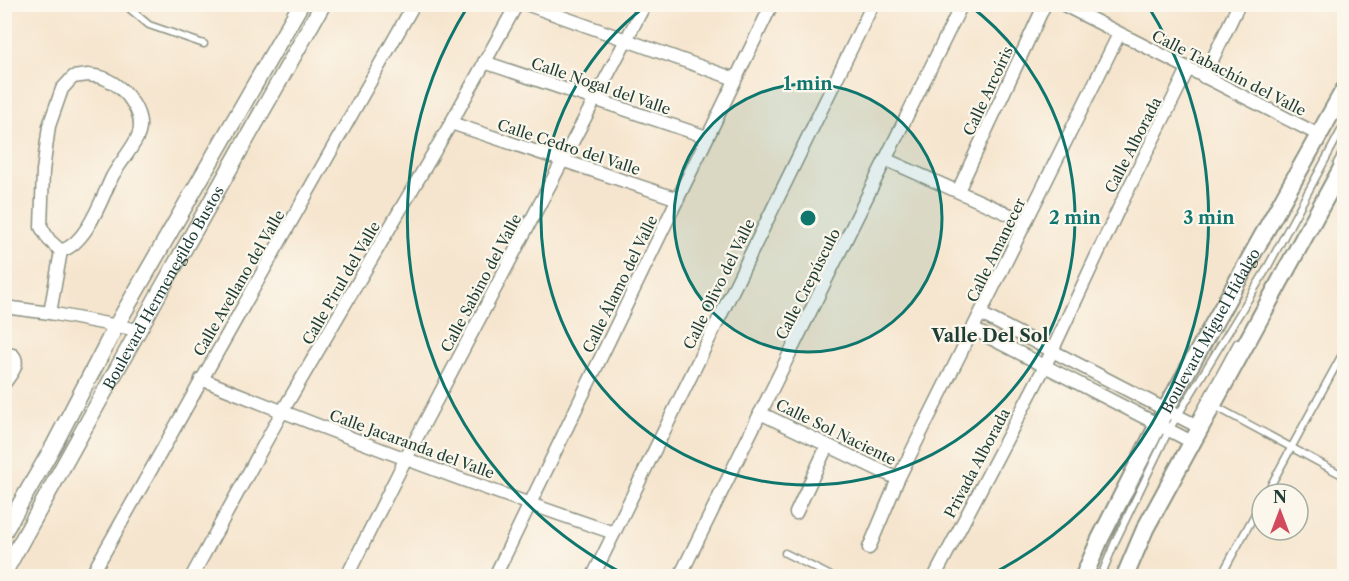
<svg xmlns="http://www.w3.org/2000/svg" width="1349" height="581" viewBox="0 0 1349 581" font-family="'Libre Caslon Text',serif">
<style>
.lines{fill:none;stroke-linecap:round;stroke-linejoin:round}
.service-casing{stroke:#8a9181;stroke-width:9}
.minor-casing{stroke:#8a9181;stroke-width:15}
.tertiary-casing{stroke:#8a9181;stroke-width:18}
.secondary-casing{stroke:#8a9181;stroke-width:20}
.service{stroke:#fff;stroke-width:6}
.minor{stroke:#fff;stroke-width:12}
.tertiary{stroke:#fff;stroke-width:15}
.secondary{stroke:#fff;stroke-width:16}
.ring{fill:none;stroke:#0f766e;stroke-width:3}
.labels{text-anchor:middle;dominant-baseline:central;stroke-width:4.5;stroke-linejoin:round;paint-order:stroke}
.street-label{font-size:15px;fill:#1f3d34;stroke:#fbf7ec}
.quarter-label{font-size:18px;font-weight:bold;fill:#1f3d34;stroke:#fbf7ec}
.centre{fill:#0f766e;stroke:#fbf7ec;stroke-width:3}
.ring-label{font-size:18px;text-anchor:middle;font-weight:bold;fill:#0f766e;stroke:#fbf7ec;stroke-width:4.5;stroke-linejoin:round;paint-order:stroke}
</style>
<rect width="100%" height="100%" fill="#fbf7ec"/>
<filter id="ink" filterUnits="userSpaceOnUse"><feTurbulence type="fractalNoise" baseFrequency=".0167" numOctaves="2"/><feDisplacementMap in="SourceGraphic" scale="12" xChannelSelector="R" yChannelSelector="G"/><feConvolveMatrix kernelMatrix="1 2 1 2 8 2 1 2 1" color-interpolation-filters="sRGB"/></filter>
<filter id="wash" filterUnits="userSpaceOnUse"><feTurbulence type="fractalNoise" baseFrequency=".008" numOctaves="4" result="noise"/><feDisplacementMap in="SourceGraphic" scale="24" xChannelSelector="R" yChannelSelector="G"/><feGaussianBlur stdDeviation="1.35" result="paint"/><feColorMatrix in="noise" values="0 0 0 0 0 0 0 0 0 0 0 0 0 0 0 0 0 1.4 0 .05"/><feComposite in="paint" operator="in"/></filter>
<g filter="url(#wash)">
<rect width="100%" height="100%" fill="#f6e5ce"/>
</g>
<g filter="url(#ink)">
<g class="lines">
<!-- service casing -->
<g class="service-casing">
<g id="service">
<path d="M124,4L149,25L204,44"/>
<path d="M1337,163L1344,150"/>
<path d="M1213,405L1344,476"/>
<path d="M1193,424L1237,343"/>
<path d="M1266,494L1344,351"/>
<path d="M785,553L831,576"/>
<path d="M1101,576L1115,542L1169,430L1266,270L1344,125"/>
<path d="M1221,576L1262,501"/>
</g>
</g>
<!-- minor casing -->
<g class="minor-casing">
<g id="minor">
<path d="M526,4L735,79"/>
<path d="M1062,4L1319,135"/>
<path d="M484,62L707,137"/>
<path d="M88,75C93,76 101,76 106,79C126,88 148,116 137,138C130,152 119,164 112,177C101,200 87,243 61,251L49,240L41,227L43,171L49,126L62,89L73,77Z"/>
<path d="M1204,77L1239,4"/>
<path d="M451,123L678,199"/>
<path d="M887,160L1026,222"/>
<path d="M958,191L1045,4"/>
<path d="M4,307L50,313L138,330"/>
<path d="M50,313L61,251"/>
<path d="M981,314L1199,427"/>
<path d="M973,329L1192,442"/>
<path d="M4,353L13,355C21,364 10,375 4,384"/>
<path d="M201,379C337,434 475,486 614,533"/>
<path d="M760,413L898,479"/>
<path d="M796,513L827,446"/>
<path d="M869,548L898,479L1119,34"/>
<path d="M936,574L1045,366L1119,208L1188,69"/>
<path d="M91,576L414,4"/>
<path d="M192,576L282,412L451,123L517,4"/>
<path d="M347,576L406,458L645,4"/>
<path d="M495,576L772,4"/>
<path d="M593,576L873,4"/>
<path d="M680,576L962,4"/>
</g>
</g>
<!-- tertiary casing -->
<g class="tertiary-casing">
<g id="tertiary">
<path d="M4,532L54,445L116,326L301,4"/>
<path id="s1" d="M4,573L162,288L323,4"/>
</g>
</g>
<!-- secondary casing -->
<g class="secondary-casing">
<g id="secondary">
<path id="s2" d="M1084,576L1100,539L1166,409L1344,90"/>
<path d="M1125,576L1145,529L1344,164"/>
</g>
</g>
<!-- service -->
<use href="#service" class="service"/>
<!-- minor -->
<use href="#minor" class="minor"/>
<!-- tertiary -->
<use href="#tertiary" class="tertiary"/>
<!-- secondary -->
<use href="#secondary" class="secondary"/>
</g>
</g>
<!-- distance rings -->
<circle cx="808" cy="218" r="134" fill="#0f766e" fill-opacity=".12"/>
<g class="ring">
<circle cx="808" cy="218" r="134"/>
<path d="M969 5A267 267 0 1 1 647 5"/>
<path d="M626 575A401 401 0 0 1 468 6M1148 6A401 401 0 0 1 990 575"/>
</g>
<g class="labels">
<!-- street labels -->
<g class="street-label">
<text transform="translate(1229 73) rotate(27)">Calle Tabachín del Valle</text>
<text transform="translate(601 86) rotate(19)">Calle Nogal del Valle</text>
<text transform="translate(988 91) rotate(-65)">Calle Arcoíris</text>
<text transform="translate(1133 145) rotate(-63)">Calle Alborada</text>
<text transform="translate(569 147) rotate(18)">Calle Cedro del Valle</text>
<text transform="translate(996 250) rotate(-64)">Calle Amanecer</text>
<text transform="translate(239 283) rotate(-60)">Calle Avellano del Valle</text>
<text transform="translate(341 283) rotate(-60)">Calle Pirul del Valle</text>
<text transform="translate(481 283) rotate(-62)">Calle Sabino del Valle</text>
<text transform="translate(620 284) rotate(-64)">Calle Álamo del Valle</text>
<text transform="translate(719 284) rotate(-64)">Calle Olivo del Valle</text>
<text transform="translate(808 284) rotate(-63)">Calle Crepúsculo</text>
<text stroke="none"><textPath href="#s1" startOffset="327">Boulevard Hermenegildo Bustos</textPath></text>
<text stroke="none"><textPath href="#s2" startOffset="276">Boulevard Miguel Hidalgo</textPath></text>
<text transform="translate(836 432) rotate(26)">Calle Sol Naciente</text>
<text transform="translate(412 444) rotate(20)">Calle Jacaranda del Valle</text>
<text transform="translate(977 463) rotate(-62)">Privada Alborada</text>
</g>
<!-- quarter labels -->
<g class="quarter-label">
<text x="990" y="336">Valle Del Sol</text>
</g>
</g>
<circle cx="808" cy="218" r="9" class="centre"/>
<g class="ring-label">
<text x="808" y="90">1 min</text>
<text x="1075" y="224">2 min</text>
<text x="1209" y="224">3 min</text>
</g>
<!-- margin -->
<rect width="1349" height="581" fill="none" stroke="#fbf7ec" stroke-width="24"/>
<!-- north arrow -->
<g transform="translate(1280 512)"><circle r="28" fill="#fbf7ec" stroke="#a3ada2" stroke-width="1.5"/>
<path d="M0-4.5L10 22L0 15L-10 22Z" fill="#d1495b"/>
<text y="-9" font-size="16" font-weight="bold" text-anchor="middle" fill="#1f3d34">N</text>
</g>
</svg>
